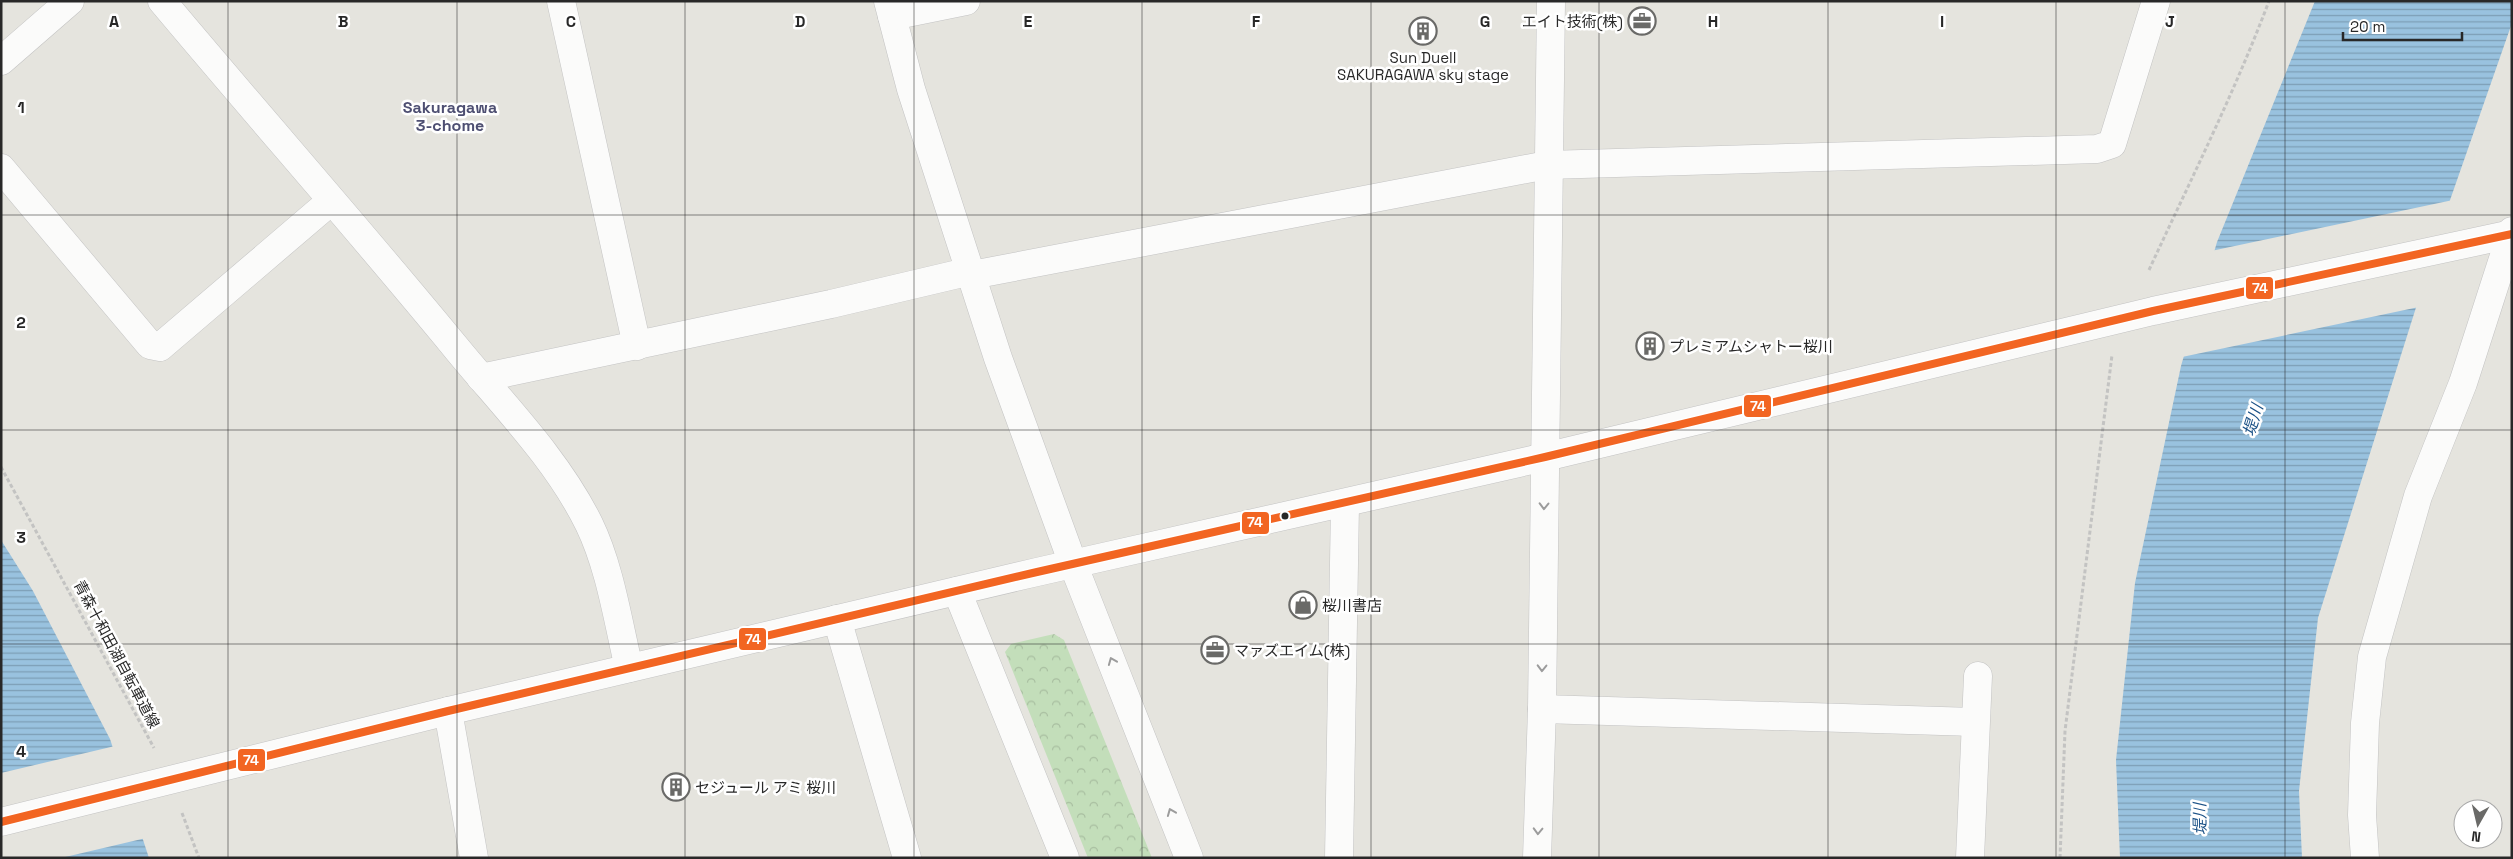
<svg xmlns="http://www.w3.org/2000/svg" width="2513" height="859" viewBox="0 0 2513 859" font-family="'Space Grotesk','Noto Sans JP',sans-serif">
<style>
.park{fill:url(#park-crowns)}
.water{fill:url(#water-rules)}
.pier{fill:#e5e4de}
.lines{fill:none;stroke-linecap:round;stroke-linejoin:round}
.minor-casing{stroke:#c3c3c3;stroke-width:29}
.path{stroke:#c3c3c2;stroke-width:3;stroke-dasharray:4 2.5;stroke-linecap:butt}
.minor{stroke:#fbfbfa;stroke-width:28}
.bus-1-casing{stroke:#fff;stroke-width:11}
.bus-1{stroke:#f26522;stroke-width:8}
.oneway{stroke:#9c9c9c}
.grid{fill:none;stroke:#282828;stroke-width:1;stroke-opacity:0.55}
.bus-dot{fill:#282828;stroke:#fff;stroke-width:2}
.labels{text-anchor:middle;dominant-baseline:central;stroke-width:5;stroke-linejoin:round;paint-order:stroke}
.poi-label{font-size:15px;fill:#282828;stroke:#fff;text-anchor:start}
.street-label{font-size:15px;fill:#282828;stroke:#fff}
.neighbourhood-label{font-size:16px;font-weight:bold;fill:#4e4f72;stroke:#fff}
.water-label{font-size:16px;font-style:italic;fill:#1c5287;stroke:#fff}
.grid-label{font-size:16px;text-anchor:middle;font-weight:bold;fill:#282828;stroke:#fff;stroke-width:5;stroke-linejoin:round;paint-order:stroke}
.line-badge{stroke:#fff;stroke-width:2}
.badge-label{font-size:14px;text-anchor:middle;font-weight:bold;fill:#fff}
</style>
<defs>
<pattern id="park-crowns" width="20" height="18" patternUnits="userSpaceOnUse" patternTransform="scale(1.25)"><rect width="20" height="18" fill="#c3deba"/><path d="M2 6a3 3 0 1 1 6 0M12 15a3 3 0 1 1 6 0" fill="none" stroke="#a8bea0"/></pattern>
<pattern id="water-rules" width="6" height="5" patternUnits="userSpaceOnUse" patternTransform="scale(1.25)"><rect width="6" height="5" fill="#99c2df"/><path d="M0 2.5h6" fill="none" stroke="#7d9eb5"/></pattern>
</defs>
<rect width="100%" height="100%" fill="#e5e4de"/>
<!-- park -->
<path class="park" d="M1054,634L1064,640L1152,858H1088L1005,652L1011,644Z"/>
<!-- water -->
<g class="water">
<path d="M2315,1H2512V23L2449,203L2318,618L2299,791L2302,858H2120L2116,760L2135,583L2181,366L2217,242Z"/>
<path d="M1,540L33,591L110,739L149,858H1Z"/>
</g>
<!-- pier -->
<g class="pier">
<path d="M2453,200L2419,307L2182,357L2211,251Z"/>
<path d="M115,746L146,838L61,858H1V773Z"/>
</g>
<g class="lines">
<!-- minor casing -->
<g class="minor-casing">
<g id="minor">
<path d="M162,1C260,118 361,232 457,349C503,405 557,459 589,524C610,567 618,622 629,668"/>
<path d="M561,1L637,346"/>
<path d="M888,1L911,89L998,358L1073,564L1189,858"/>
<path d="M892,16L966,1"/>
<path d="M1,61L70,1"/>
<path d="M1,168L150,345L160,347L331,201"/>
<path d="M972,275L1547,165L2097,149L2112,144L2156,1"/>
<path d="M481,378L831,304L971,271"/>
<path d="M957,591L1065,858"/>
<path d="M837,619L907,858"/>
<path d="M1542,709L1974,722"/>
<path d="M448,711L474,858"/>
<path d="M1,822L448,711L1037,572L1545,457L2153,311L2512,234"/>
<path d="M1339,858L1345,504"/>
<path d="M1537,858L1542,709L1551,1"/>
<path d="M1970,858L1978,676"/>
<path d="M2365,858L2362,815L2365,723L2372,657L2418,496L2463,383L2512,231"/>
</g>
</g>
<!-- path -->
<g class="path">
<path d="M2149,270C2190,181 2234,94 2269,1"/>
<path d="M1,467L154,748"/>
<path d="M182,813L199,858"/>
<path d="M2060,858L2065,731L2112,355"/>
</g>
<!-- minor -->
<use href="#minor" class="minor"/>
<!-- bus-1 casing -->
<g class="bus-1-casing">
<path id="bus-1" d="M1,822L448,711L1037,572L1545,457L2153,311L2512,234"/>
</g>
<!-- bus-1 -->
<use href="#bus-1" class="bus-1"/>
</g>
<!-- one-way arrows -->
<defs><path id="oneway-chevron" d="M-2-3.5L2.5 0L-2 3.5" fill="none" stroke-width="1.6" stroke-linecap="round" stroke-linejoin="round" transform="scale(1.25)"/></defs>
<g class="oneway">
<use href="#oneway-chevron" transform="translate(1544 506) rotate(91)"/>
<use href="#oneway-chevron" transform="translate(1112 661) rotate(-112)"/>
<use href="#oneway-chevron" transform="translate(1542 668) rotate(91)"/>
<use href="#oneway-chevron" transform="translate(1171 812) rotate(-112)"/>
<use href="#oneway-chevron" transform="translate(1538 831) rotate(92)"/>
</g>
<!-- grid -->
<path class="grid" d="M228,1V858M457,1V858M685,1V858M914,1V858M1142,1V858M1371,1V858M1599,1V858M1828,1V858M2056,1V858M2285,1V858M1,215H2512M1,430H2512M1,644H2512"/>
<!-- icons -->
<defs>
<g id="office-ring" transform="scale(1.4375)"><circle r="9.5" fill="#fff" stroke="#6a6a68" stroke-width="1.5"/><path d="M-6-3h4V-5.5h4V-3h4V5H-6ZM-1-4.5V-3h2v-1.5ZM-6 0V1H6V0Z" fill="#6a6a68"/></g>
<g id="building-ring" transform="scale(1.4375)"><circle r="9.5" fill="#fff" stroke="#6a6a68" stroke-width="1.5"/><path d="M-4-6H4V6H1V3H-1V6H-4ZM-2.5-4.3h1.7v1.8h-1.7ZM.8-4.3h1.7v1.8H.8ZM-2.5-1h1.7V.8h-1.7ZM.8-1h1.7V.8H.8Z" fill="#6a6a68"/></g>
<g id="shop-ring" transform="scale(1.4375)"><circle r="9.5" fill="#fff" stroke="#6a6a68" stroke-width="1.5"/><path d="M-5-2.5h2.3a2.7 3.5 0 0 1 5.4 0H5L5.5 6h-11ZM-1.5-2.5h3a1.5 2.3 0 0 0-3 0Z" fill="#6a6a68"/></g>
</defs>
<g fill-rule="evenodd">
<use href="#office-ring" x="1642" y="21"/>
<use href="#building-ring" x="1423" y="31"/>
<use href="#building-ring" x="1650" y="346"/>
<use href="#shop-ring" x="1303" y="605"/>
<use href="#office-ring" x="1215" y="650"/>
<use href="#building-ring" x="676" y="787"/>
</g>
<!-- markers -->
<circle class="bus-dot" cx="1285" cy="516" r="4.5"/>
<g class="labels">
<!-- poi labels -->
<g class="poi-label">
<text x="1623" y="21" text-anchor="end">エイト技術(株)</text>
<text x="1423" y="57" text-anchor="middle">Sun Duell<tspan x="1423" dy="17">SAKURAGAWA sky stage</tspan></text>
<text x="1669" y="346">プレミアムシャトー桜川</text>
<text x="1322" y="605">桜川書店</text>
<text x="1234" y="650">マァズエイム(株)</text>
<text x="695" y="787">セジュール アミ 桜川</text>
</g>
<!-- street labels -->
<g class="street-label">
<text transform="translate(117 654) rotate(62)">青森十和田湖自転車道線</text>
</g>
<!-- neighbourhood labels -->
<g class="neighbourhood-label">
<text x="450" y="107">Sakuragawa<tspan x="450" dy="18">3-chome</tspan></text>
</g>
<!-- water labels -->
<g class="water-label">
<text transform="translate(2253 420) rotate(-73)">堤川</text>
<text transform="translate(2200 819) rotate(-91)">堤川</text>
</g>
</g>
<g class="grid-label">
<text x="114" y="27">A</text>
<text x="343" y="27">B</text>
<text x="571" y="27">C</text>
<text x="800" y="27">D</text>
<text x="1028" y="27">E</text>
<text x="1256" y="27">F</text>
<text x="1485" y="27">G</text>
<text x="1713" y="27">H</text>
<text x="1942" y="27">I</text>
<text x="2170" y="27">J</text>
<text x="21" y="113">1</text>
<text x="21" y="328">2</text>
<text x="21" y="543">3</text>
<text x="21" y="757">4</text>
</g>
<g class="line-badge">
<rect x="2245" y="276" width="29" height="24" rx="5" fill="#f26522"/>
<rect x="1743" y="394" width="29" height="24" rx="5" fill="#f26522"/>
<rect x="1241" y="511" width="29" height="24" rx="5" fill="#f26522"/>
<rect x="738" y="627" width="29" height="24" rx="5" fill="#f26522"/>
<rect x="237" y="748" width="29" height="24" rx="5" fill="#f26522"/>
</g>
<g class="badge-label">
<text x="2260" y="293">74</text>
<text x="1758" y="411">74</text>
<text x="1255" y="527">74</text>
<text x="753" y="644">74</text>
<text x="251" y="765">74</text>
</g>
<!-- border -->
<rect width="2513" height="859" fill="none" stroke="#282828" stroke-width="5"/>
<!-- north arrow -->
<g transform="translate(2478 824) rotate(188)"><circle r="24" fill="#ffffff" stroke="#a9a9a9"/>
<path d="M0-4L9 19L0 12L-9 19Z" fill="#6a6a68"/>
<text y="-8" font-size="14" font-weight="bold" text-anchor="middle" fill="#282828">N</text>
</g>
<!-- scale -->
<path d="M2343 32v8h119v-8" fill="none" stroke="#282828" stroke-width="2.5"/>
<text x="2350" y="32" font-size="15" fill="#282828" stroke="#ffffff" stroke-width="4" paint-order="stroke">20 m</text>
</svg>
